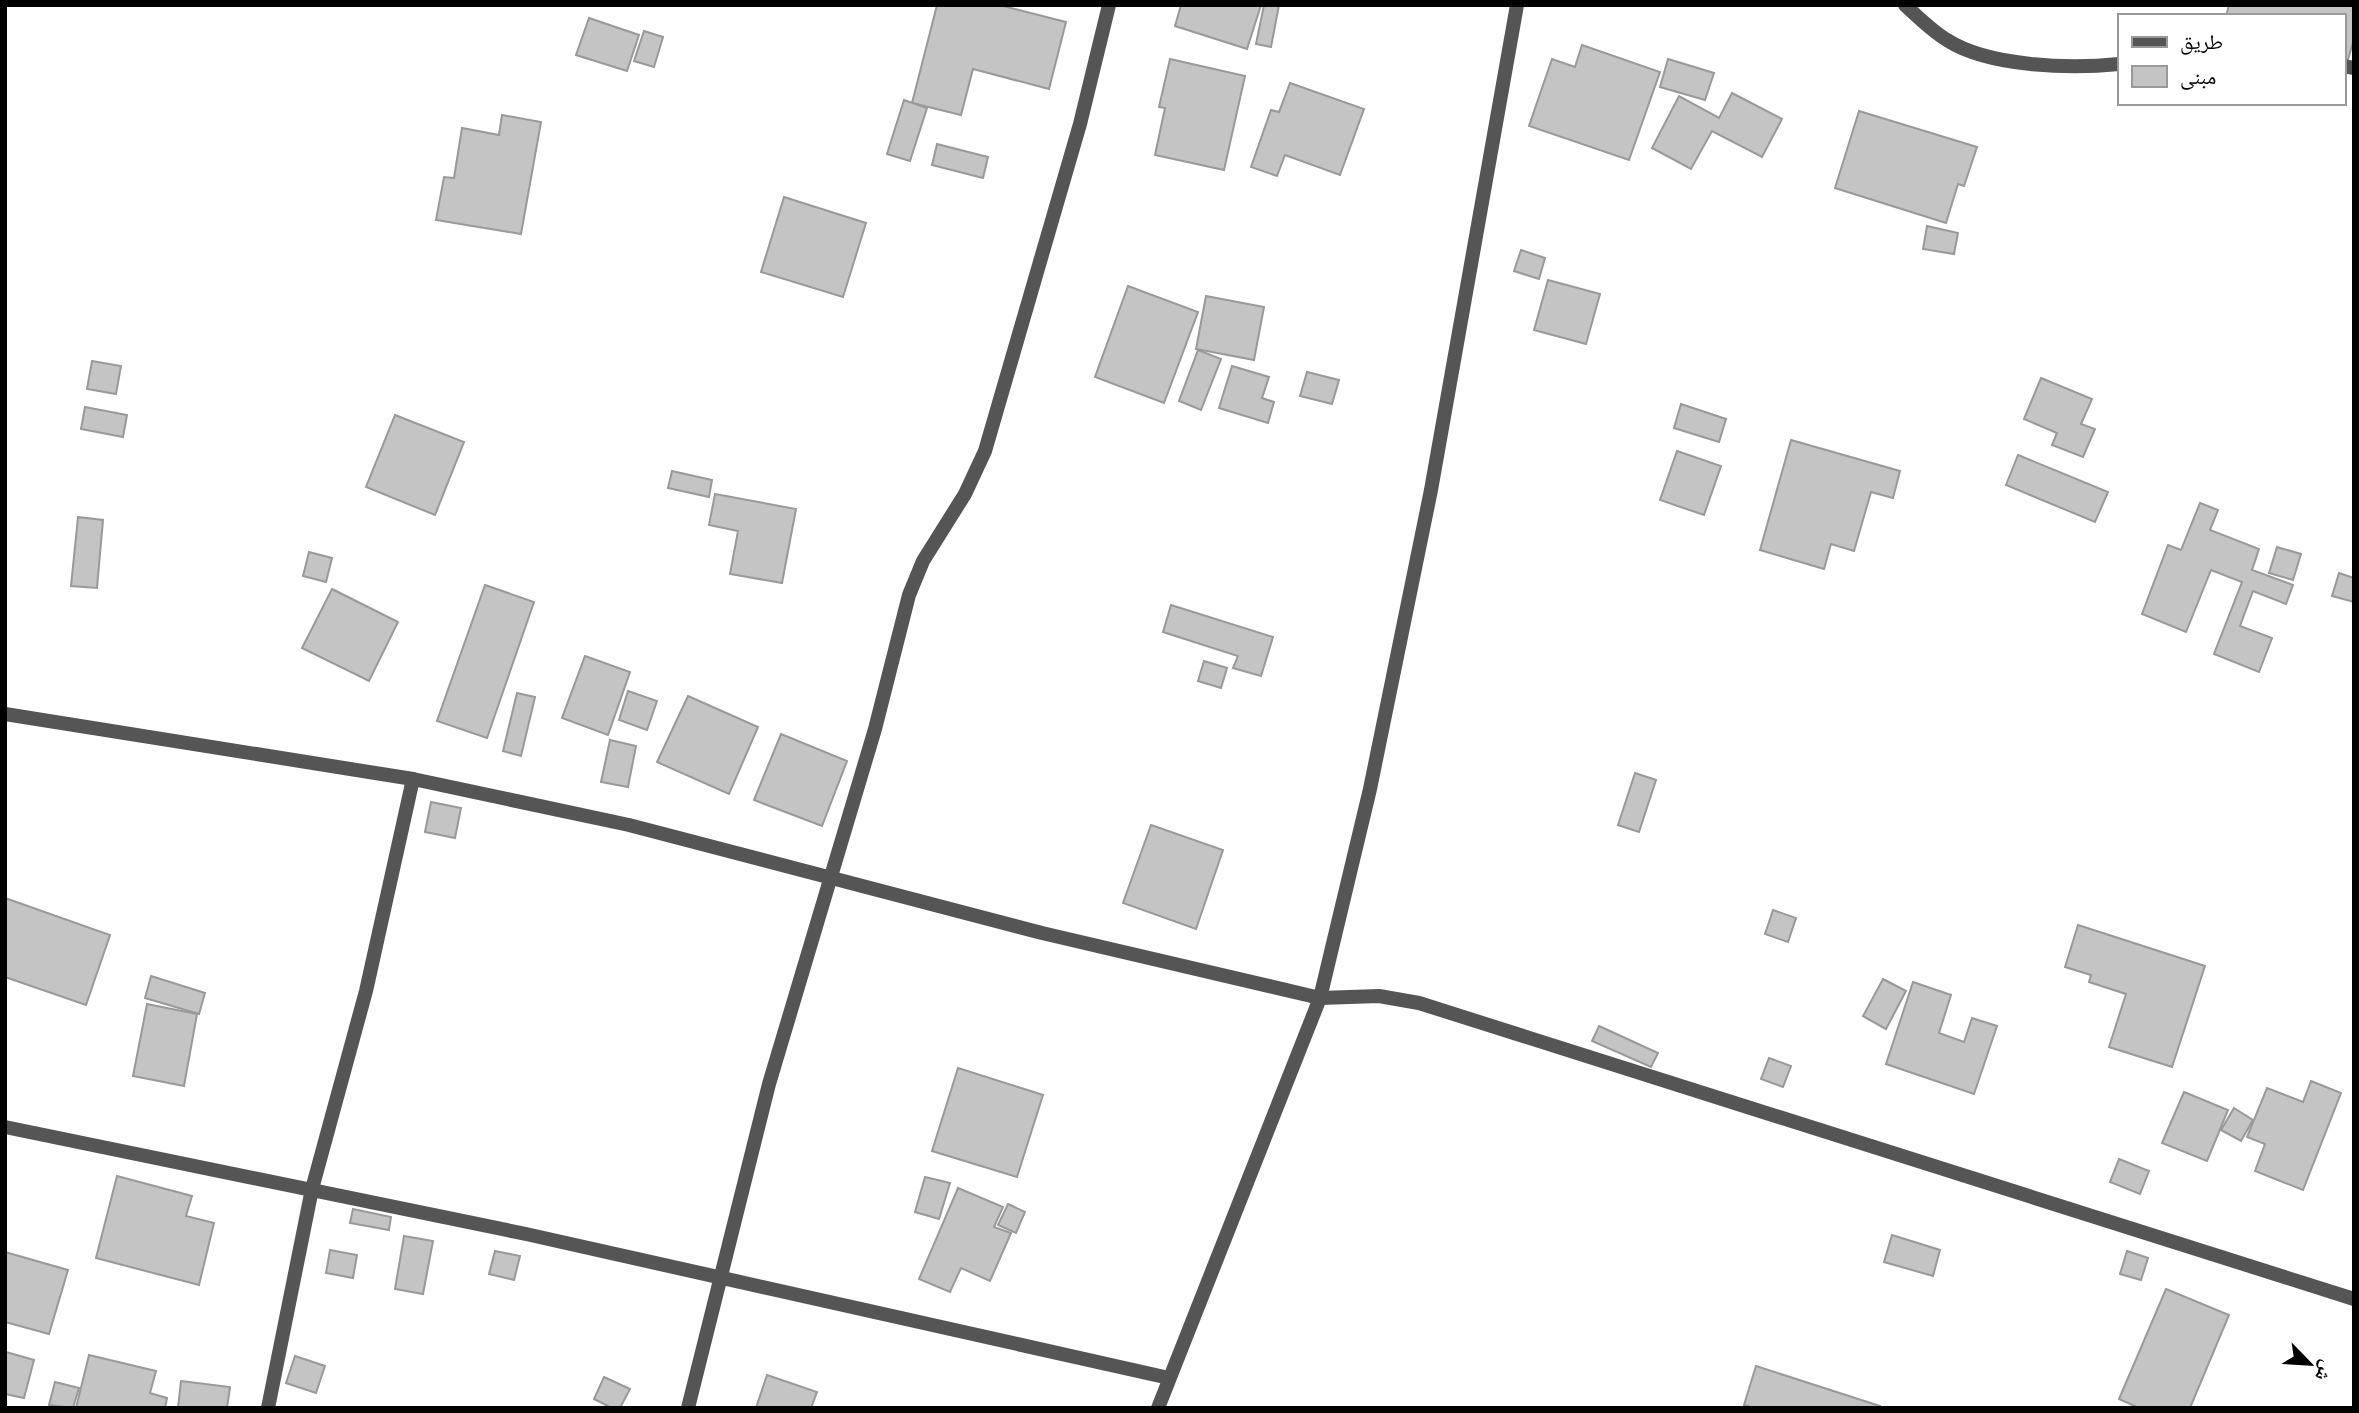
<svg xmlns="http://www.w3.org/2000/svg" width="2359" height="1413" viewBox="0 0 2359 1413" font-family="'IBM Plex Sans','Noto Naskh Arabic',sans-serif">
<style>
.building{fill:#c4c4c4;stroke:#999;stroke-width:2}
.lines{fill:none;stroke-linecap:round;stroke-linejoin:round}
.street{stroke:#555;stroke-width:14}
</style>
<rect width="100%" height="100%" fill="#fff"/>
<!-- building -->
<g class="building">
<path d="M937,5H999L1066,22L1049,89L973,69L961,115L912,103Z"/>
<path d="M1181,5H1261L1247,49L1175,26Z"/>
<path d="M1264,5H1279L1271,47L1256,44Z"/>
<path d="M2229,5H2354V39L2347,63L2343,62V16H2226Z"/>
<path d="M589,18L639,35L627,71L576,55Z"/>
<path d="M644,31L663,37L654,67L634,61Z"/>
<path d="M1582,45L1660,72L1629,160L1529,126L1552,59L1575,67Z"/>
<path d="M1170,59L1245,76L1224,170L1155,155L1165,108L1159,107Z"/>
<path d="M1668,59L1714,73L1705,100L1660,87Z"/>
<path d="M1290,83L1364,109L1340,175L1285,155L1277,176L1251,167L1271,110L1279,112Z"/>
<path d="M1732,93L1782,119L1762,157L1712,131L1691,169L1652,148L1679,96L1719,118Z"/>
<path d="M904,100L927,108L910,161L887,154Z"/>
<path d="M1859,111L1977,147L1964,186L1958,184L1946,223L1835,188Z"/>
<path d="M502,115L541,122L521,234L436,220L444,177L454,178L462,128L499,135Z"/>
<path d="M937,144L988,157L983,178L932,165Z"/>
<path d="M784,197L866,223L843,297L761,272Z"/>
<path d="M1927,226L1958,233L1954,254L1923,249Z"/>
<path d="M1521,250L1545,258L1539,279L1514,271Z"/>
<path d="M1548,280L1600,294L1586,344L1534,330Z"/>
<path d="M1128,286L1198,312L1164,403L1095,377Z"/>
<path d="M1206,296L1264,307L1254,360L1196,349Z"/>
<path d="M1198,350L1221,359L1201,410L1179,401Z"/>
<path d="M92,361L121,366L116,394L87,389Z"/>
<path d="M1232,366L1269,377L1262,398L1274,402L1268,423L1219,408Z"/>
<path d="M1307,372L1339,380L1332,404L1300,396Z"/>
<path d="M2041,378L2092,399L2081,424L2095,429L2083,457L2052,445L2057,433L2024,419Z"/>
<path d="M1681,404L1726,419L1719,442L1674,428Z"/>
<path d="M85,407L127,415L123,437L81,429Z"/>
<path d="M395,415L464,442L435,515L366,487Z"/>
<path d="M1791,440L1900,471L1893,498L1871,492L1854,551L1831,544L1824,569L1760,550Z"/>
<path d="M1677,451L1721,466L1704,515L1660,500Z"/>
<path d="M2018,455L2108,492L2095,522L2006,485Z"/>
<path d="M672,471L712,480L709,497L668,488Z"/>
<path d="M715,494L796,509L782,583L730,574L738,531L709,525Z"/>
<path d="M2200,503L2218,510L2210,530L2259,549L2252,570L2293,585L2286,604L2253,591L2240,626L2272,638L2259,672L2214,654L2242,582L2211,570L2186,632L2142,614L2168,545L2181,550Z"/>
<path d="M78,517L103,520L97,588L71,586Z"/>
<path d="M2277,547L2301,554L2293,580L2269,573Z"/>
<path d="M309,552L332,558L326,582L303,576Z"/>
<path d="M2339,573L2354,578V602L2332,596Z"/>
<path d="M485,585L534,602L487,738L437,721Z"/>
<path d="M332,589L398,622L369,681L302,648Z"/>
<path d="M1171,605L1273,637L1261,676L1233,668L1238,656L1163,632Z"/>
<path d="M585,656L630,672L608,735L562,718Z"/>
<path d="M1204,661L1227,668L1221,688L1198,681Z"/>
<path d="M628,691L657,701L647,730L619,720Z"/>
<path d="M517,693L535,697L521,756L503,751Z"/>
<path d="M688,696L758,727L729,794L657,762Z"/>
<path d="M781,734L847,761L822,826L754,800Z"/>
<path d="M610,740L636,746L628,787L601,782Z"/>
<path d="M1635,773L1656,780L1639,832L1618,825Z"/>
<path d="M431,802L461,808L455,838L425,832Z"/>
<path d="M1151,825L1223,850L1196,929L1123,903Z"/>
<path d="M5,898L110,935L86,1005L5,977Z"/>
<path d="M1773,910L1796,918L1788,942L1765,934Z"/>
<path d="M2078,925L2205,966L2172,1067L2109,1047L2126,994L2089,982L2091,975L2065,967Z"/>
<path d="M151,976L205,993L199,1014L145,998Z"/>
<path d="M1883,979L1906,991L1886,1029L1863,1016Z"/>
<path d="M1913,982L1951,995L1939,1033L1964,1042L1972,1018L1997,1026L1974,1094L1886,1064Z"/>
<path d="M147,1004L197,1014L184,1086L133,1076Z"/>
<path d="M1599,1026L1658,1053L1651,1067L1592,1041Z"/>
<path d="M1769,1058L1791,1066L1783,1087L1761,1079Z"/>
<path d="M958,1068L1043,1095L1017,1177L932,1151Z"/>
<path d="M2311,1081L2341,1093L2303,1190L2255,1171L2265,1144L2247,1137L2267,1088L2303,1102Z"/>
<path d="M2184,1092L2228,1110L2207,1161L2162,1143Z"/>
<path d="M2234,1108L2253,1120L2241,1141L2221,1130Z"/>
<path d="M2119,1159L2149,1171L2140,1194L2110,1182Z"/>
<path d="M117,1176L192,1196L186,1216L214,1223L199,1285L96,1258Z"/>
<path d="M925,1177L950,1183L939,1219L915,1212Z"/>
<path d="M958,1188L1003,1207L994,1227L1011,1233L990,1281L961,1268L950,1292L919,1279Z"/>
<path d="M1008,1204L1025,1212L1016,1233L998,1225Z"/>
<path d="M353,1209L391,1217L389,1230L350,1223Z"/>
<path d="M1892,1235L1940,1250L1933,1276L1884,1262Z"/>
<path d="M404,1236L433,1241L423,1294L395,1289Z"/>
<path d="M330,1250L357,1255L353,1278L326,1273Z"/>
<path d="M495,1251L520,1256L514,1280L489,1274Z"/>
<path d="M2127,1251L2148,1258L2141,1280L2120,1274Z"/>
<path d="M5,1252L68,1270L49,1334L5,1322Z"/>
<path d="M2166,1289L2229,1315L2190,1408H2139L2119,1399Z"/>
<path d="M6,1352L34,1360L24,1398L5,1394Z"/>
<path d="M89,1355L156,1371L150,1393L167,1398L165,1408H76Z"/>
<path d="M295,1356L325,1366L316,1393L286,1383Z"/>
<path d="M1756,1366L1880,1406V1408H1754L1744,1405Z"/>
<path d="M767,1375L817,1392L811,1408H756Z"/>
<path d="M604,1377L630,1389L620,1408H612L594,1399Z"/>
<path d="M181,1381L230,1387L227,1408H178Z"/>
<path d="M55,1382L79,1388L73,1408L49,1405Z"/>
</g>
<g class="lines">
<!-- street -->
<g class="street">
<path d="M1905,5C1918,17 1932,31 1947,40C1989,67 2071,69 2119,64"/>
<path d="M2343,66L2354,68"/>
<path d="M5,714L413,779L629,825L1042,933L1320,998L1379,996L1419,1003L2354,1299"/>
<path d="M5,1127L526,1234L1169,1378"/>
<path d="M268,1408L312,1189L366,991L413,779"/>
<path d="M688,1408L769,1084L875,729L909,595L923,561L965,494L985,451L1080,124L1109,5"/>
<path d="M1158,1408L1320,998L1370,789L1431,490L1517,5"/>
</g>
</g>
<!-- border -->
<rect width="2359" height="1413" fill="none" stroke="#000000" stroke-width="14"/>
<!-- legend -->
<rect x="2118" y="14" width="228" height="91" fill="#ffffff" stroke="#999999" stroke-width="2"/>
<rect x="2132" y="37" width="35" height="10" fill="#555555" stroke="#999999" stroke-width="2"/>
<text x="2180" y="49" font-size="21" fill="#000000">طريق</text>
<rect x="2132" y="66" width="35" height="21" fill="#c4c4c4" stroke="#999999" stroke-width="2"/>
<text x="2180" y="84" font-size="21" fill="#000000">مبنى</text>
<!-- north arrow -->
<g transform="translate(2310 1364) rotate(115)" stroke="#ffffff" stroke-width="5" paint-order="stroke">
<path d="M0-5L12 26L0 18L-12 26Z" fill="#000000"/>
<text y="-10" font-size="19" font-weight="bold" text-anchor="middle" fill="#000000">ش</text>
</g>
</svg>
